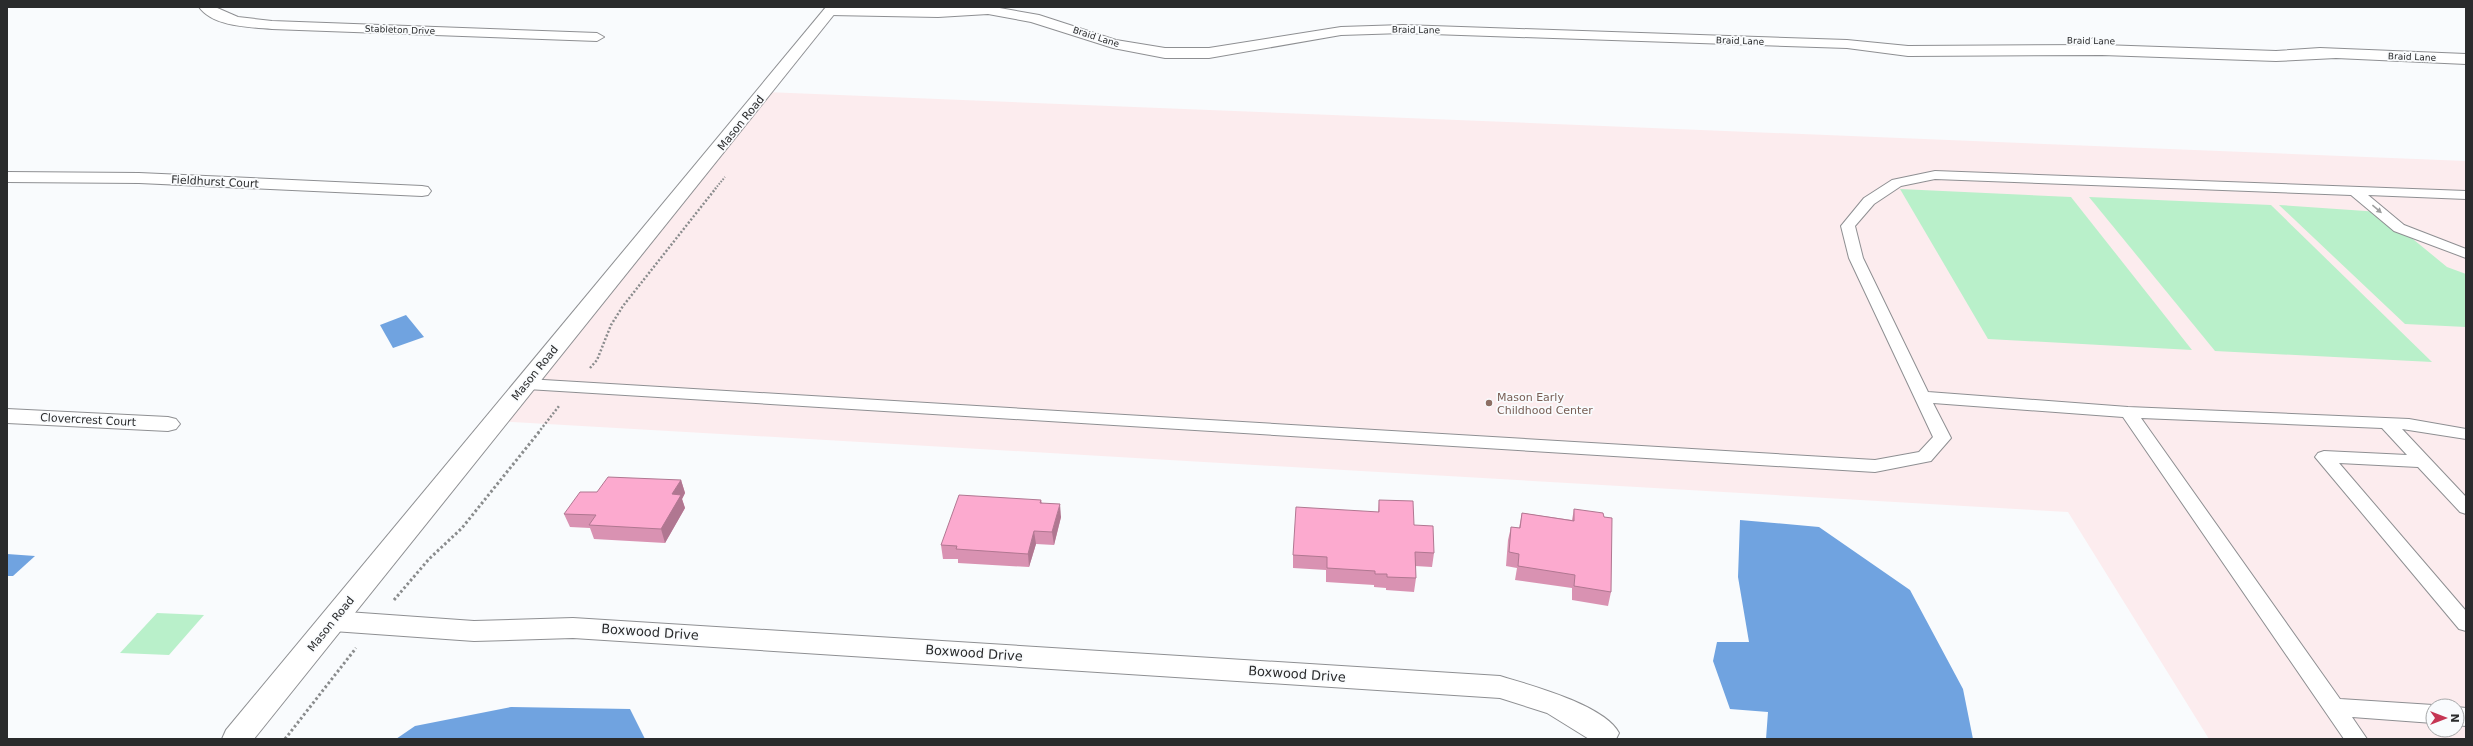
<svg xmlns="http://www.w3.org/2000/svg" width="2473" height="746" viewBox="0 0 2473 746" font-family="'DejaVu Sans',sans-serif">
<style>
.education{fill:#fcecee;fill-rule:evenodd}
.green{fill:#b9f0ca}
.water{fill:#70a3e0}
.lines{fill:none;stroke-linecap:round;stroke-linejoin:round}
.lane-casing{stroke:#8e8f92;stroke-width:2}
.street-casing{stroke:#8e8f92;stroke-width:2}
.secondary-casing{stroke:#8e8f92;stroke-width:2}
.path-far2{stroke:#8a8c8d;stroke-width:2;stroke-dasharray:1.5 1.5;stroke-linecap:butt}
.path-far1{stroke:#8a8c8d;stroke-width:2.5;stroke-dasharray:2 2;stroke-linecap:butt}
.path{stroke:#8a8c8d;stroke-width:3;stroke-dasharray:2.5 2.5;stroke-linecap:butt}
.lane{fill:#fff;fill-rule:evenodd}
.street{fill:#fff;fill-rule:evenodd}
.secondary{fill:#fff;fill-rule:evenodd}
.wall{fill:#d992b2}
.shaded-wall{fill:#b07791}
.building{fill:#fcaacf;stroke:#b07791}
.oneway{fill:#9fa0a0}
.education-dot{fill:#8d6e63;stroke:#f9fbfd;stroke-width:1.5}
.labels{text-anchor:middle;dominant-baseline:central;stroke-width:3.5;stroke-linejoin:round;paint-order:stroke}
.far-street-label{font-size:9px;fill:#2a2b2c;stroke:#f9fbfd}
.street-label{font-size:11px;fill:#2a2b2c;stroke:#f9fbfd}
.education-label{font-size:11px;fill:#785e54;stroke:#f9fbfd;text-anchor:start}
.near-street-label{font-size:13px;fill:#2a2b2c;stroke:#f9fbfd}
</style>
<rect width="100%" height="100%" fill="#f9fbfd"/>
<!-- education -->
<path class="education" d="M766,92L2466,161V739H2209L2068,512L497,421ZM2433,706H2457V730H2433Z"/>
<!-- green -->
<g class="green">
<path d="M1900,189L2071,197L2192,350L1988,339Z"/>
<path d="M2089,197L2271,205L2432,362L2215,351Z"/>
<path d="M2279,205L2380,212L2447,267L2466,274V327L2405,324Z"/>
<path d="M157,613L204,615L169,655L120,653Z"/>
</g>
<!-- water -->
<g class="water">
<path d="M406,315L424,337L393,348L380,325Z"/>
<path d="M1740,520L1819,527L1910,590L1963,689L1973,739H1766L1768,712L1730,709L1713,661L1717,642H1749L1738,577Z"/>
<path d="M7,554L35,556L13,576H7Z"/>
<path d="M511,707L630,709L645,739H396L415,726Z"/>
</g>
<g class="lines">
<!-- lane casing -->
<g class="lane-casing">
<g id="lane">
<path d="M2093,38L2106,48V52H2098L2088,41Z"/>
<path d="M1935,171L2466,191V199L2368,195L2404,225L2466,249V258L2394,231L2351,195L1935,179L1901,186L1874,204L1855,226L1863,258L1928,392L2128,407L2409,419L2466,429V439L2402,429L2466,497V514L2460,512L2418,467L2339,463L2466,611V631L2459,629L2315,457L2318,453L2324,451L2407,455L2382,428L2141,418L2340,699L2433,705V723L2352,717L2367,739H2344L2123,417L1933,403L1951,438L1931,461L1875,472L527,389L521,387L519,384L521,381L527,379L1875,460L1919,452L1933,437L1849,258L1841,226L1864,198L1892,180Z"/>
<path d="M2457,707L2466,708V726L2457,725Z"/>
</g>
</g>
<!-- street casing -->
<g class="street-casing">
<g id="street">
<path d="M199,7H215L238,17L272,21L597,33L604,37L597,41L272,29C250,27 213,27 199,7Z"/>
<path d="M845,7H994L1039,15L1116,40L1165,48H1209L1341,27L1403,25L1847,40L1908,46L2102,45L2276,51L2320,48L2466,54V64L2336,58L2276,61L2102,55L1908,56L1847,48L1403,33L1341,35L1209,58H1165L1113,48L1031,22L988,14L938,17L830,15L823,11L829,7Z"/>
<path d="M7,172L139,173L422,186L428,187L431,191L428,195L422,196L139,183L7,182Z"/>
<path d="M7,409L168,417L176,419L180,424L176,429L168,431L7,423Z"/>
<path d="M333,611L474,621L573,618L1500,676C1530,685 1605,705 1619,733L1616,739H1589L1547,713L1500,698L573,638L474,641L333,631L323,628L319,621L323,614Z"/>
</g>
</g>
<!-- secondary casing -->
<g class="secondary-casing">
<path id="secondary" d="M826,7H840L254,739H222L226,730Z"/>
</g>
<!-- path-far2 -->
<path class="path-far2" d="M715,189L725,177"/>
<!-- path-far1 -->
<g class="path-far1">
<path d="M590,368L597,360L611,325L623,306L716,188"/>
<path d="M538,433L559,406"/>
</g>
<!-- path -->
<g class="path">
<path d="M394,600L429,559L462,528L539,432"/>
<path d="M285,739L356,648"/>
</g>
<!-- lane -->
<use href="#lane" class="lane"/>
<!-- street -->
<use href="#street" class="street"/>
<!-- secondary -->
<use href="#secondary" class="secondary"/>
</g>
<!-- wall -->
<g class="wall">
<path d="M681,480L685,493L682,499L685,508L665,543L594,539L590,528L570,527L564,514L597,492Z"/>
<path d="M1041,500L1042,503L1061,517L1054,545L1036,544L1029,567L958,563V559H943L941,545Z"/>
<path d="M1379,500L1414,525L1434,553L1432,567L1415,566L1416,578L1414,592L1386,590V588L1374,587V585L1326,582V570L1293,568V555L1378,512Z"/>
<path d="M1574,509L1611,592L1608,606L1572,600V588L1515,580L1517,568L1506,566L1508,540L1511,527L1519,528L1522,513L1572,520Z"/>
</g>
<!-- shaded-wall -->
<g class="shaded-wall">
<path d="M681,480L685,493L682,499L685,508L665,543L661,529L672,494Z"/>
<path d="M1060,504L1061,517L1054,545L1052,532Z"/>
<path d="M1034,531L1036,544L1029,567L1028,554Z"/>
</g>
<!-- building -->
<g class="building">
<path d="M608,477L681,480L672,494L681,495L661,529L589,525L596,515L564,514L580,492H597Z"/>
<path d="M959,495L1041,500L1040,503L1060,504L1052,532L1034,531L1028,554L956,549L957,546L941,545Z"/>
<path d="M1379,500L1413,501L1414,525L1433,526L1434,553L1415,552L1416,578L1387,577V574H1375V571L1327,568V557L1293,555L1296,507L1379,512Z"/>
<path d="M1574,509L1603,513L1604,517L1612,518L1611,592L1574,586L1575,575L1518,566L1519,554L1509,552L1511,527L1520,528L1522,513L1574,521Z"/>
</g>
<!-- one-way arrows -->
<defs><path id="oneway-solid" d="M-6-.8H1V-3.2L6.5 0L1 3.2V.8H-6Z"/></defs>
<use class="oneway" href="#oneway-solid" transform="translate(2377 209) rotate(40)"/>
<!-- markers -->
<circle class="education-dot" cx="1489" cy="403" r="4"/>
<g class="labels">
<!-- far-street labels -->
<g class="far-street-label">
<text transform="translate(400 30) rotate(2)">Stableton Drive</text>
<text transform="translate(1416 30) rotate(1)">Braid Lane</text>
<text transform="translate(1096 37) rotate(18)">Braid Lane</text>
<text transform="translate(1740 41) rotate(2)">Braid Lane</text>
<text transform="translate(2091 41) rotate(1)">Braid Lane</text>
<text transform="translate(2412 57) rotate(2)">Braid Lane</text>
</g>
<!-- street labels -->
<g class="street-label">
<text transform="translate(741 123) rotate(-51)">Mason Road</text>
<text transform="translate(215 182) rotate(3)">Fieldhurst Court</text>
<text transform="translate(535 373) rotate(-51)">Mason Road</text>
<text transform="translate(88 420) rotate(3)">Clovercrest Court</text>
<text transform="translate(331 624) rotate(-51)">Mason Road</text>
</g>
<!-- education labels -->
<g class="education-label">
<text x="1497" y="397">Mason Early<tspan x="1497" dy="13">Childhood Center</tspan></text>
</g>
<!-- near-street labels -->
<g class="near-street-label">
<text transform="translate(650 632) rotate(4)">Boxwood Drive</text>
<text transform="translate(974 653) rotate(4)">Boxwood Drive</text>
<text transform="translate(1297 674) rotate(4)">Boxwood Drive</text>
</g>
</g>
<!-- border -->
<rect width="2473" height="746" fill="none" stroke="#2a2b2c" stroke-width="16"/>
<!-- north arrow -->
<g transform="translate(2445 718) rotate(90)"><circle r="19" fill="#f9fbfd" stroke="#a6a8a9"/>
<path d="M0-3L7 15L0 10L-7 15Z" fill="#c53553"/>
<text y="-6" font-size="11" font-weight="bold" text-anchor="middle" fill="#2a2b2c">N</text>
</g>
</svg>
